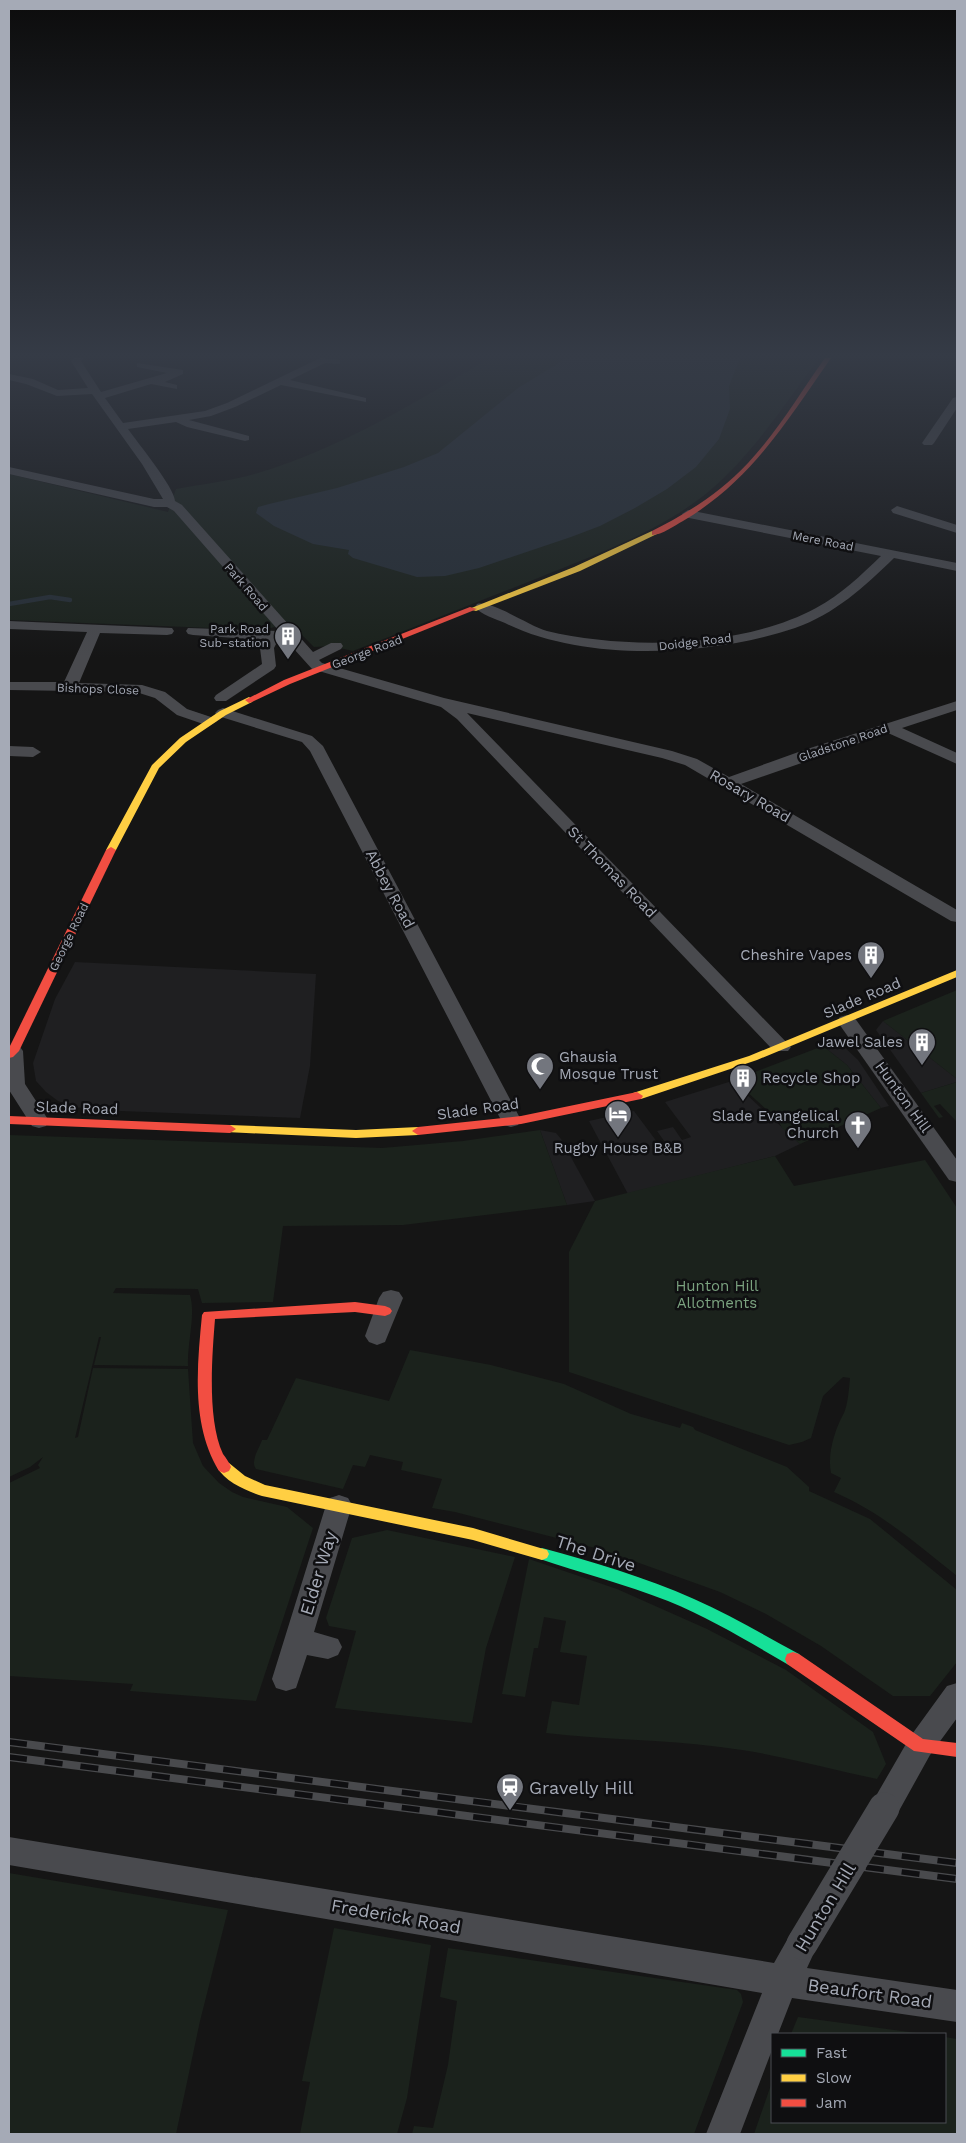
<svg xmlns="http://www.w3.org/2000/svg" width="966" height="2143" viewBox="0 0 966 2143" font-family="'Work Sans',sans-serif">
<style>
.built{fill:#1f1f21}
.green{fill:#1b221c}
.water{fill:#272f37}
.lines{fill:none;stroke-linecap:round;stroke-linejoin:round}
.stream{stroke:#272f37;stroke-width:4.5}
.street{fill:#494a4e;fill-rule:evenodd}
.fast{fill:#16e098;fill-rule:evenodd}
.slow{fill:#ffcf43;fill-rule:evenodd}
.jam{fill:#f24e42;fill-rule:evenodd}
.rail-casing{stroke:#494a4d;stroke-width:8}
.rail{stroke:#0f0f11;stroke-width:5.5;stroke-dasharray:18;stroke-linecap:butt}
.street-bridge{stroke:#494a4e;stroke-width:31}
.labels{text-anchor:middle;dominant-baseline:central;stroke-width:5;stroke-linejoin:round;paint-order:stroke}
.far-street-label{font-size:12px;fill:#a5aab6;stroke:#0f0f11}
.far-poi-label{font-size:12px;fill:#a5aab6;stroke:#0f0f11;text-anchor:end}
.street-label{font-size:15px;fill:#a5aab6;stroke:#0f0f11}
.poi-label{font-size:15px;fill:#a5aab6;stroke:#0f0f11;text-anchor:end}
.park-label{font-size:15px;fill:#7ba27f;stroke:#0f0f11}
.near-street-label{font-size:18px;fill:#a5aab6;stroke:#0f0f11}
.near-poi-label{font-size:18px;fill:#a5aab6;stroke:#0f0f11;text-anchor:start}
</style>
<rect width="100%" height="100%" fill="#151515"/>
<!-- built -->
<g class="built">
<path d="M75,962L316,974L310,1066L300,1118L95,1110L75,1107L58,1101L46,1092L36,1081L33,1063L55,999Z"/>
<path d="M883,1021L957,1079V1082L921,1093L876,1030Z"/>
<path d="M842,1045L858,1060L889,1106L881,1108L847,1065L823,1046Z"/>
<path d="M732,1081L800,1144L775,1156L628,1194L589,1121L634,1111L660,1146L667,1145L657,1131L673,1127L682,1140L691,1137L665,1102Z"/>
<path d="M540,1130L556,1133L561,1139L595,1201L567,1205Z"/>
</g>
<!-- green -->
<g class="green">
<path d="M489,358H819C786,402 756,450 714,487C666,529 602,552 543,576C480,601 417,626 353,651L331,646L314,647L290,623L263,630L9,620V474L168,512L176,489C203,484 231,481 258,473C343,447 413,404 489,358Z"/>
<path d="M957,990V1079L883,1021Z"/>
<path d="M823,1046L847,1065L881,1108L800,1144L782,1128L778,1120L734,1080Z"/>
<path d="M957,1082V1122L940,1104L934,1106L943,1117L939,1118L921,1093Z"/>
<path d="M540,1130L567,1205L403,1225L283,1226L273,1302L202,1303L198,1289L116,1288L113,1293L190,1295C196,1315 187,1343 188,1366L94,1365L101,1337H99L75,1438L78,1437L93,1368L188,1369L193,1443L203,1466L219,1483L232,1492L243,1497L287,1507L313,1528L256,1701L130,1691L133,1684L9,1676V1483L40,1468L38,1465L43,1457L30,1467L9,1477V1135L382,1148L463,1141Z"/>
<path d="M775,1156L794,1186L925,1160L957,1208V1576C917,1544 882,1513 834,1492L841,1478L831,1473C827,1454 835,1429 844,1413C848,1404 849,1388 850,1378L843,1377L823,1396L811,1438L802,1442L789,1445L569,1372V1252L595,1201Z"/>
<path d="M410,1350L491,1365L564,1384L631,1414L680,1428L682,1423L693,1427L695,1430L787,1467L809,1487V1491L870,1519L957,1590V1662L930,1696H893L821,1646L766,1614L720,1592L603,1550L455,1512L432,1508L442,1479L401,1470L403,1462L370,1455L365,1467L353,1465L343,1489L256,1469C250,1461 259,1449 262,1440H267L296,1378L389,1401Z"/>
<path d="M387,1530L515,1557L486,1648L472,1723L335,1708L356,1631L329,1626L326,1618L352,1538Z"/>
<path d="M529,1559L617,1589L707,1629L786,1670L873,1732L886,1764L877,1779C825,1768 773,1753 720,1747C662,1739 604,1740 546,1733L552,1701L579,1705L587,1656L560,1652L566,1621L544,1617L538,1648H534L525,1697L502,1694Z"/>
<path d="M9,1873L228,1910L200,2021L176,2134H9Z"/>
<path d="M334,1928L431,1945L407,2098L397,2134H300L310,2082L302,2081Z"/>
<path d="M448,1948L737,1990L741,1994L743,2002L694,2134H412L414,2126L433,2128L448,2065L457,2001L440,1997Z"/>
<path d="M798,2017L924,2034H791Z"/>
<path d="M945,2037L957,2039V2134H754L772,2082V2122H945Z"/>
</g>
<!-- water -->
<path class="water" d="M567,358H740L729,386L730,409L719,439L696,467L667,489L635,508L600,526L571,537L479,568L445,576L417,577L353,558L348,554L349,550L313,544L274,526L256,513L258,507L269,504L337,488L404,467L438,453L518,388Z"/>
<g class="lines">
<!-- stream -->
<path class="stream" d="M9,604L50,597L70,600"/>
<!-- street -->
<g class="street">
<path d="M73,358H84L81,361L101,392L167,373L137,367V363L183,370V374L165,382L177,385V389L151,384L105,398L123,423L205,411L227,403L320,358L340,360V364L325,363L290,380L366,398V402L281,385L235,407L211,416L189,420L249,436V440L245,441L187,427L176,422L128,429C137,442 175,488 175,501L182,505L313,652L331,643H341L343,646L341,649L319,660L322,663L444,698L672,751L697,759L729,777L804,750L957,701V710L902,728L957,753V764L888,733L741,784L957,910V922L951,921L685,765L662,758L467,713L791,1047L788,1051H774L457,719L441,707L312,669L285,639L278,640L274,648L276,666L274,669L226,701H216L214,698L216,695L262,664L260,648L263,640L193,635L188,634L186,631L188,628L279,631L174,511L167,507H154L9,474V467L154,499H163L142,464L92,394L57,396L26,384L9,380V374L33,379L58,390L88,388L71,361Z"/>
<path d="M957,397V408L934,443L932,445H924L922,443L953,398Z"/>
<path d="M897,506L957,525V533L893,513L891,510Z"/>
<path d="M688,510L957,563V571L894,558C864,587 835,614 795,628C711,656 586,663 505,623C496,619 481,615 475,607L477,604C492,600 529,626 547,631C627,650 742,648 816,608C841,595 861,575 881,556L684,517L682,514Z"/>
<path d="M9,621L172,628L174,631L172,634L167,635L100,633L79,683L142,685L165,692L187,709L214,718L217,721L209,726L177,715L155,698L136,692L9,690V682H64L87,632L9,629Z"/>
<path d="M223,708L312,736L323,746L521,1120L518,1125L511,1127L504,1125L501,1120L310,751L302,742L218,716L215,713L218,710Z"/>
<path d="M9,746L33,747L41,752L33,757L9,756Z"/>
<path d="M847,1015L854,1017L957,1160V1182L949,1180L837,1021L840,1017Z"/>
<path d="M13,1045L20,1047L23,1051L25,1084L49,1121L46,1126L39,1128L32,1126L9,1090V1046Z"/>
<path d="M391,1290L399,1292L403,1298L385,1342L377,1345L369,1342L365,1336L379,1298L383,1292Z"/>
<path d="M339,1495L348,1498L352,1505L314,1632L338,1639L342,1647L338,1655L328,1659L307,1655L296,1688L286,1691L276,1688L272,1679L326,1505L330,1498Z"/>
<path d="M957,1683V1718L930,1755L895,1818L884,1822L873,1818L869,1808L910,1737L947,1686Z"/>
<path d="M9,1837L774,1963L791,1933L802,1928L813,1933L818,1944L807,1968L957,1990V2022L792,1998L778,2034H772V2050L740,2134H706L762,1993L9,1865Z"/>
</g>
<!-- fast -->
<path class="fast" d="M542,1548C593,1562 645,1577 694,1599C730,1615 764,1635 799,1654L801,1659L799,1664L793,1666L787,1664C749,1642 710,1618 668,1601C625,1584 581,1573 537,1558L535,1554L537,1550Z"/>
<!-- slow -->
<g class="slow">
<path d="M652,531L659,533L580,571L476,611L469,609L574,567Z"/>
<path d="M249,697L253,700L252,702L226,715L186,742L159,768L116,850L111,853L108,852L106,850L152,765L180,738L220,711Z"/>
<path d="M957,970V977L757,1060L641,1099H633L631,1096L633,1093L749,1056Z"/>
<path d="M230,1125L356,1130L418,1127L424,1131L418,1135L356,1138L226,1132L224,1129L226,1126Z"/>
<path d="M224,1461L229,1463L245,1476L265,1485L473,1528L547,1550L549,1554L547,1558L542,1560L473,1540L262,1496C247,1491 225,1482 217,1467L219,1463Z"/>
</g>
<!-- jam -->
<g class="jam">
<path d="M825,358H831C787,421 751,481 683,521C675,525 662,535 652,535V531C688,513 721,492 748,463C778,431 800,393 825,358Z"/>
<path d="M470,607L477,609L290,684L252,702L249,703L245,700L284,680Z"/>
<path d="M111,847L116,850L19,1051L13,1057L9,1058V1048L106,850Z"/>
<path d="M637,1092L643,1096L641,1099L521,1124L418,1135L412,1131L418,1127L521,1116Z"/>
<path d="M9,1116L230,1125L236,1129L230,1133L9,1124Z"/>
<path d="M355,1302L385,1306L390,1308L392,1311L390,1314L385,1316L355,1312L215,1319C212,1357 207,1420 223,1454C226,1458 229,1462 231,1467L229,1471L224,1473L219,1471C191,1425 197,1367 202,1315L204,1312Z"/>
<path d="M793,1652L799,1654L923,1739L957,1743V1757L914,1751L787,1664L785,1659L787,1654Z"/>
</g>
<!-- rail casing -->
<g class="rail-casing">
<g id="rail">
<path d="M9,1742L957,1863"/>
<path d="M9,1757L957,1879"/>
</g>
</g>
<!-- rail -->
<use href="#rail" class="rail"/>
<!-- street-bridge -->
<path class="street-bridge" d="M802,1944L884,1808"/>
</g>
<!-- sky -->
<linearGradient id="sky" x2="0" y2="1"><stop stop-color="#0c0c0c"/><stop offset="0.54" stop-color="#353b46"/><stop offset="1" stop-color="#353b46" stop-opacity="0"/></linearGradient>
<rect width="966" height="658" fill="url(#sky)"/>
<!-- icons -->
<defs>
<g id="building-pin" transform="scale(1.4375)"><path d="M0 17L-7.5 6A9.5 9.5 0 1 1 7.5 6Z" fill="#73767e" stroke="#0f0f11"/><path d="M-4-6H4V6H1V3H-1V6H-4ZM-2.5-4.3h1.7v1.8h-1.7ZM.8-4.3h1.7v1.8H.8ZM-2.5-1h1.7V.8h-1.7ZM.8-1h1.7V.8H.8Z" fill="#fff"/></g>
<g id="mosque-pin" transform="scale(1.4375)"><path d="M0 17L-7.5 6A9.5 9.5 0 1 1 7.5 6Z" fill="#73767e" stroke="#0f0f11"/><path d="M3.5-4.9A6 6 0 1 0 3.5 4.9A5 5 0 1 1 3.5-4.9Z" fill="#fff"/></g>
<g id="hotel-pin" transform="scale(1.4375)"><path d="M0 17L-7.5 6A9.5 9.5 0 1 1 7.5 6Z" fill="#73767e" stroke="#0f0f11"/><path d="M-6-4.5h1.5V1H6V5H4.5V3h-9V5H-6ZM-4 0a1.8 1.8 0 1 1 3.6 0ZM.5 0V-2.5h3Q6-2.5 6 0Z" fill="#fff"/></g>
<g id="church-pin" transform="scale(1.4375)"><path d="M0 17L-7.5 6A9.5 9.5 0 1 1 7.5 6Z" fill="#73767e" stroke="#0f0f11"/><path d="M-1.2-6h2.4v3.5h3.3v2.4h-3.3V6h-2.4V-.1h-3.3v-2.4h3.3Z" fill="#fff"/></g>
<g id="station-pin" transform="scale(1.4375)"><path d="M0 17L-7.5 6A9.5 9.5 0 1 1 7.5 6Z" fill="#73767e" stroke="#0f0f11"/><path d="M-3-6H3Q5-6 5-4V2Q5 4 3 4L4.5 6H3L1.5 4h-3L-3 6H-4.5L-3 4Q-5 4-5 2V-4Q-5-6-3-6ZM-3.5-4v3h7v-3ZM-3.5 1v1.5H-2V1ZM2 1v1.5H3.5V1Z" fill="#fff"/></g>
</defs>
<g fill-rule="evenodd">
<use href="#building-pin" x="288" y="636"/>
<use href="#building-pin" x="871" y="955"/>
<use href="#building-pin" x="922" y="1042"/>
<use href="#mosque-pin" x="540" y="1066"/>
<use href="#building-pin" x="743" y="1078"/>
<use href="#hotel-pin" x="618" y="1114"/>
<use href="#church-pin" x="858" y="1125"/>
<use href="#station-pin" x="510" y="1787"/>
</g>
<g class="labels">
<!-- far-street labels -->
<g class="far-street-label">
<text transform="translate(823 541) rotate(11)">Mere Road</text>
<text transform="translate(246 587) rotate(49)">Park Road</text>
<text transform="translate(695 642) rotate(-7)">Doidge Road</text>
<text transform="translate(367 652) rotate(-21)">George Road</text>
<text transform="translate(98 689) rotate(2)">Bishops Close</text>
<text transform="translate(843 743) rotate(-19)">Gladstone Road</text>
<text transform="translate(69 937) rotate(-64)">George Road</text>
</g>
<!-- far-poi labels -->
<g class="far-poi-label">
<text x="269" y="629">Park Road<tspan x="269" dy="14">Sub-station</tspan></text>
</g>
<!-- street labels -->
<g class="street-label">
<text transform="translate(750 796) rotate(30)">Rosary Road</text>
<text transform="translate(612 872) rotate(46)">St Thomas Road</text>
<text transform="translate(390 889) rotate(62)">Abbey Road</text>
<text transform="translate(862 998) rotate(-23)">Slade Road</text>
<text transform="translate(903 1097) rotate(54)">Hunton Hill</text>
<text transform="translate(77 1108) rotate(2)">Slade Road</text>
<text transform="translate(478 1109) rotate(-8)">Slade Road</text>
</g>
<!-- poi labels -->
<g class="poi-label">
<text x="852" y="955">Cheshire Vapes</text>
<text x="903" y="1042">Jawel Sales</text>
<text x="559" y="1057" text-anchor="start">Ghausia<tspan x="559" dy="17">Mosque Trust</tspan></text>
<text x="762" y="1078" text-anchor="start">Recycle Shop</text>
<text x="839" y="1116">Slade Evangelical<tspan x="839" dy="17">Church</tspan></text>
<text x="618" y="1148" text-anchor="middle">Rugby House B&amp;B</text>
</g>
<!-- park labels -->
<g class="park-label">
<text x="717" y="1286">Hunton Hill<tspan x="717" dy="17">Allotments</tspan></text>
</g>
<!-- near-street labels -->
<g class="near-street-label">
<text transform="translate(596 1553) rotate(18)">The Drive</text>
<text transform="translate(318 1573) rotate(-73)">Elder Way</text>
<text transform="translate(825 1907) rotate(-59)">Hunton Hill</text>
<text transform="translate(396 1916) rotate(10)">Frederick Road</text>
<text transform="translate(870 1993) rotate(8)">Beaufort Road</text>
</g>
<!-- near-poi labels -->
<g class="near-poi-label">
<text x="529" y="1787">Gravelly Hill</text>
</g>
</g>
<!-- border -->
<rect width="966" height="2143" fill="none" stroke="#a5aab6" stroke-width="20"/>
<!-- legend -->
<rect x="771" y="2033" width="175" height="90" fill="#0f0f11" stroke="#4b4d53"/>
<rect x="781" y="2049" width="25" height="8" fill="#16e098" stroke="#4b4d53"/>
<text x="816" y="2058" font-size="15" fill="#a5aab6">Fast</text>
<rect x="781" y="2074" width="25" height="8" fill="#ffcf43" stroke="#4b4d53"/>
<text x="816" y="2083" font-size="15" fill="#a5aab6">Slow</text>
<rect x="781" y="2099" width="25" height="8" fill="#f24e42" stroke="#4b4d53"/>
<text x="816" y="2108" font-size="15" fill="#a5aab6">Jam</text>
</svg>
